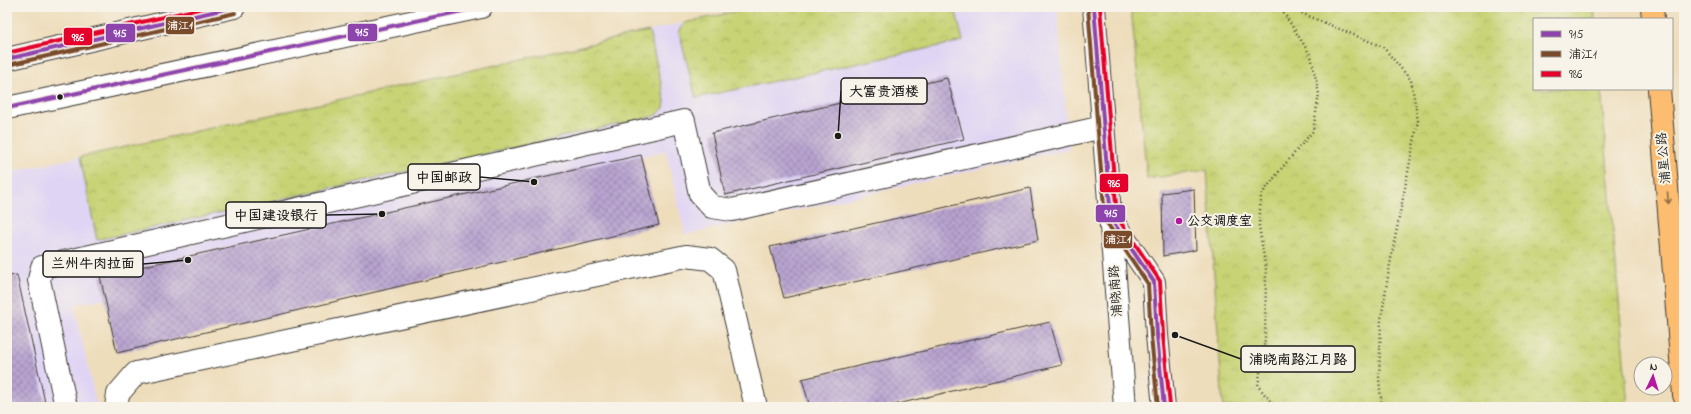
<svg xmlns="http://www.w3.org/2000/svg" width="1691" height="414" viewBox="0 0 1691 414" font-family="'Indie Flower','LXGW WenKai TC',sans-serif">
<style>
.built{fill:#e0d4f4}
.park{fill:url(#park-crowns);stroke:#727848}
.building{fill:url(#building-cross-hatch)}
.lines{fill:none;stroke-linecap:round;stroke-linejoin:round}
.minor-casing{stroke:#3c3934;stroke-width:24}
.major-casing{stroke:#3c3934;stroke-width:24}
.path{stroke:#3c3934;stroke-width:2.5;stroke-dasharray:1 3;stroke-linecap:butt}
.minor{stroke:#fff;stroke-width:22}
.major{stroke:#fcbd6f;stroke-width:22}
.bus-1-casing{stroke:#f7f3e8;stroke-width:7}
.bus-2-casing{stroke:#f7f3e8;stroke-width:7}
.bus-3-casing{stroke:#f7f3e8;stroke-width:7}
.bus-1{stroke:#8e44ad;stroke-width:4}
.bus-2{stroke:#7a4b2a;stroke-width:4}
.bus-3{stroke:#e4002b;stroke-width:4}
.oneway{stroke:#8c6c46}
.bus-dot{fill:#1c1c1c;stroke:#f7f3e8;stroke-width:1.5}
.poi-dot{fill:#b5179e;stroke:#f7f3e8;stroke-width:1.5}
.labels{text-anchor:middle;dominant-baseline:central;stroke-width:4;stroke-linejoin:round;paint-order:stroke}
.street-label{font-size:13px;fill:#1c1c1c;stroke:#f7f3e8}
.poi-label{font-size:13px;font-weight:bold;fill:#1c1c1c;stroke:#f7f3e8;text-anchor:start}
.leader{fill:none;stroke:#1c1c1c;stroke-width:1.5}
.callout-dot{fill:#1c1c1c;stroke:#f7f3e8;stroke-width:1.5}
.callout{fill:#f7f3e8;stroke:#1c1c1c;stroke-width:1.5}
.callout-label{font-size:14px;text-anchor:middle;font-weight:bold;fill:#1c1c1c}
.line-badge{stroke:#f7f3e8;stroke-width:1.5}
.badge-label{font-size:11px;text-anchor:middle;font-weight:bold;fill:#fff}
</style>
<defs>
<pattern id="park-crowns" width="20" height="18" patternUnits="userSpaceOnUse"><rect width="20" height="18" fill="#c7d375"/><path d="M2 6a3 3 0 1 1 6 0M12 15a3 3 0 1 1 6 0" fill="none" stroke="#aab565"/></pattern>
<pattern id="building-cross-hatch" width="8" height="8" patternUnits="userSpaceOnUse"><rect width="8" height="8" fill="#b9a4d1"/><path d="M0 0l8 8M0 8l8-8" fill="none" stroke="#9685a9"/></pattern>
</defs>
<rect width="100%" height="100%" fill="#f7f3e8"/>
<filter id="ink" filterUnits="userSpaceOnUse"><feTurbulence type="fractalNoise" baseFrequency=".025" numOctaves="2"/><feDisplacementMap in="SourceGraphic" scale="8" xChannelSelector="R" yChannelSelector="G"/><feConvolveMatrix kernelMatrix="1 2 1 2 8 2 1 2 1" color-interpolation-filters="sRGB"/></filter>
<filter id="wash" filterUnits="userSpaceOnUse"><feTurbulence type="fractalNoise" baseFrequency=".012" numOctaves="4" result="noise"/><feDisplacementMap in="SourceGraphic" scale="16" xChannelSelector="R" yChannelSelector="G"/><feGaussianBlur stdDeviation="0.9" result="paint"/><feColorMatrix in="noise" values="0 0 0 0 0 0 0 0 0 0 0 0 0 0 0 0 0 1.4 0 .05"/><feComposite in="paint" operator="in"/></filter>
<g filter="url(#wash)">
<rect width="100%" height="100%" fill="#edb"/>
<!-- built -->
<path class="built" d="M755,7H1057L1069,149L685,235L666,151L100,275L105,298L74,305L97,407H7V173Z"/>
<!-- park -->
<g class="park">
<path d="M755,7H979L956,12L963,41L696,98L679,32L684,23Z"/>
<path d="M1131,7H1594L1595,19H1534V89H1601L1628,407H1223L1207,170L1147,179Z"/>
<path d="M649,31L665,101L664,108L656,116L97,240L80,157Z"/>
</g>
<g id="blocks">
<!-- building -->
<g class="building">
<path d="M947,78L964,139L725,195L712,133Z"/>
<path d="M641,155L659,225L117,353L100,276Z"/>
<path d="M1030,188L1038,240L784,298L770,247Z"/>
<path d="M1194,189L1196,250L1163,256L1162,193Z"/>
<path d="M17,275L46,407H7V276Z"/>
<path d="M1050,322L1062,365L885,407H810L802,379Z"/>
</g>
</g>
</g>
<g filter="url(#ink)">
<use href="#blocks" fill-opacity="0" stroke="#3c3934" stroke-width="1"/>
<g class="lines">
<!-- minor casing -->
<g class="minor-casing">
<g id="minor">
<path d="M1094,7L1125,407"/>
<path d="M7,59L234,7"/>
<path d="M7,108L481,7"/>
<path d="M1111,219L1154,282L1157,335L1164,407"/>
<path d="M66,407L39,280L42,267L684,121L700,194L712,207L732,210L1103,127"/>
<path d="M116,407L118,394L136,373L686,256L710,259L724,270L756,407"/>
</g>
</g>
<!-- major casing -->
<g class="major-casing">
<g id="major">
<path d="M1652,7L1653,19"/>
<path d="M1659,89L1684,395"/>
</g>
</g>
<!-- path -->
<g class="path">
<path d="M1287,7L1383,47L1411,80L1418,121L1390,264L1381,319L1379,380L1382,407"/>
<path d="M1275,407L1258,386L1265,339L1266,270L1259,226L1261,195L1281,169L1313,131L1319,94L1311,56L1280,7"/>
</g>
<!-- minor -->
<use href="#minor" class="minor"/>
<!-- major -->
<use href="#major" class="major"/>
<!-- bus-1 casing -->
<g class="bus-1-casing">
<g id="bus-1">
<path d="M1094,7L1111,219L1154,282L1157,335L1164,407"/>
<path d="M7,59L234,7"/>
<path d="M7,108L481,7"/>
</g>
</g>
<!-- bus-2 casing -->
<g class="bus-2-casing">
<g id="bus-2">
<path d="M1088,7L1105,220L1148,284L1151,336L1158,407"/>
<path d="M8,65L235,13"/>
</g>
</g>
<!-- bus-3 casing -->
<g class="bus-3-casing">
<g id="bus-3">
<path d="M1100,7L1117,217L1160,281L1163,335L1170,406"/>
<path d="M7,53L207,7"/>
</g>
</g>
<!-- bus-1 -->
<use href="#bus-1" class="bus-1"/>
<!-- bus-2 -->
<use href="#bus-2" class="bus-2"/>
<!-- bus-3 -->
<use href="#bus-3" class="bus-3"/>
</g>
<!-- one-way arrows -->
<defs><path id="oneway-shaft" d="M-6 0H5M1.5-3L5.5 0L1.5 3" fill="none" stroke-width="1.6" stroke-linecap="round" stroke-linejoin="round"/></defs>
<use class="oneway" href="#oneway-shaft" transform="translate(1668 198) rotate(85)"/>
</g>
<!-- markers -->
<circle class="bus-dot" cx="60" cy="97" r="3.5"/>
<circle class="poi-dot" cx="1179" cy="221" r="4"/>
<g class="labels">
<!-- street labels -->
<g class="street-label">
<text transform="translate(1664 158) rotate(-95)">浦星公路</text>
<text transform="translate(1116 291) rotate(-94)">浦晓南路</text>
</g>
<!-- poi labels -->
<g class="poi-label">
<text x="1187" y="221">公交调度室</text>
</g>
</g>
<!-- callouts -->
<path class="leader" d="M838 136L841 91M534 182L480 177M382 214L326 215M188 260L143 264M1175 335L1241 359"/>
<g class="callout-dot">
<circle cx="838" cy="136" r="4"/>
<circle cx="534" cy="182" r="4"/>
<circle cx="382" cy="214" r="4"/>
<circle cx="188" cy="260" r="4"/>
<circle cx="1175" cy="335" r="4"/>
</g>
<g class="callout">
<rect x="841" y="78" width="86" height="26" rx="4"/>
<rect x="408" y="164" width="72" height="26" rx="4"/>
<rect x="226" y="202" width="100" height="26" rx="4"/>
<rect x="43" y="251" width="100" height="26" rx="4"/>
<rect x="1241" y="346" width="114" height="26" rx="4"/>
</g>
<g class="callout-label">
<text x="884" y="96">大富贵酒楼</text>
<text x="444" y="182">中国邮政</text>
<text x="276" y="220">中国建设银行</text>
<text x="93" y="268">兰州牛肉拉面</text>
<text x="1298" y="364">浦晓南路江月路</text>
</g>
<g class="line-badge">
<rect x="165" y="16" width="30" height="19" rx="4" fill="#7a4b2a"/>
<rect x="347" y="23" width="31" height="19" rx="4" fill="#8e44ad"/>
<rect x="105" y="23" width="31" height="20" rx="4" fill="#8e44ad"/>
<rect x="63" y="27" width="30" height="19" rx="4" fill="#e4002b"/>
<rect x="1099" y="173" width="30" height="20" rx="4" fill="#e4002b"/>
<rect x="1095" y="204" width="31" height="19" rx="4" fill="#8e44ad"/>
<rect x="1103" y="230" width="30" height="19" rx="4" fill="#7a4b2a"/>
</g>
<g class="badge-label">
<text x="180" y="29">浦江1</text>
<text x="362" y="36">915</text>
<text x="120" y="37">915</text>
<text x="78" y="41">986</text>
<text x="1114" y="187">986</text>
<text x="1111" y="217">915</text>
<text x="1118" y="243">浦江1</text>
</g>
<!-- margin -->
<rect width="1691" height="414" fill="none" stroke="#f7f3e8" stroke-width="24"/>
<!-- legend -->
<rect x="1533" y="18" width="140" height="72" fill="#f7f3e8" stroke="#9f9d96"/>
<rect x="1541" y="31" width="20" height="6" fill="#8e44ad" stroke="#9f9d96"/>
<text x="1569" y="38" font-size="12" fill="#1c1c1c">915</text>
<rect x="1541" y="51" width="20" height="6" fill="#7a4b2a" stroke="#9f9d96"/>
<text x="1569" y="58" font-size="12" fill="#1c1c1c">浦江1</text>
<rect x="1541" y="71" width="20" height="6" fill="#e4002b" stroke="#9f9d96"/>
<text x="1569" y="78" font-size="12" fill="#1c1c1c">986</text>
<!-- north arrow -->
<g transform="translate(1653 376) rotate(4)"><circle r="19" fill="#f7f3e8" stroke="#9f9d96"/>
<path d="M0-3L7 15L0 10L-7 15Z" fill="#b5179e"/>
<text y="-6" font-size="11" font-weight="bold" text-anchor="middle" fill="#1c1c1c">N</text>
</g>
</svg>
